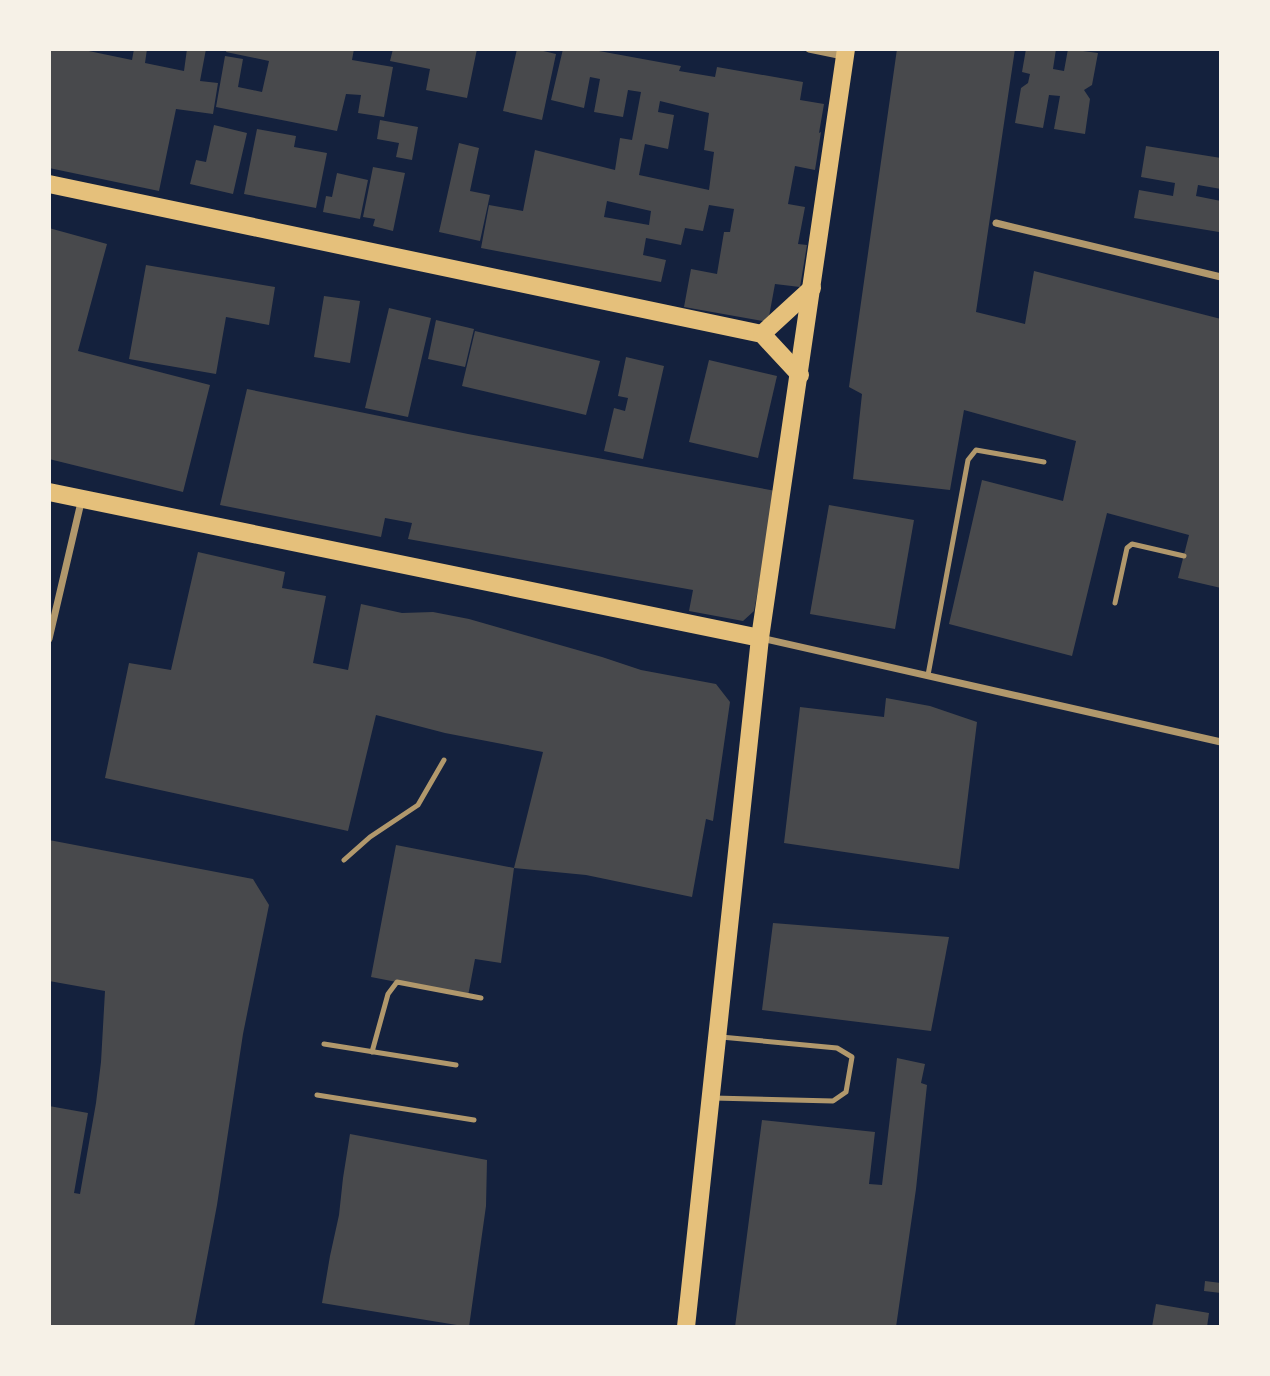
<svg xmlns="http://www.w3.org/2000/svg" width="1270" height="1376" viewBox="0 0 1270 1376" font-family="'Asap Condensed',sans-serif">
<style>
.building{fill:#48494c;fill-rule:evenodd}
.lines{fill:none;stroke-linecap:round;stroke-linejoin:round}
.service{stroke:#b1986c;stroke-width:5}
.minor{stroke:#b1986c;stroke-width:7}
.primary{stroke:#e5c07b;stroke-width:18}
</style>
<rect width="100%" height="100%" fill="#14213d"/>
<!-- building -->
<g class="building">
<path d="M49,49H79L132,60L134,49H147L145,63L184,71L187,49H206L200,81L218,83L213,114L176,109L159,191L49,168Z"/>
<path d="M227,49H354L352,60L393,67L384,117L358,113L361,95L346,94L337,131L216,107L225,56L243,59L238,87L262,92L269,61L226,52Z"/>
<path d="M393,49H477L467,98L426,90L430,69L390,61Z"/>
<path d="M517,49H535L556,54L542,120L503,111Z"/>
<path d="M563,49H588L681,66L679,71L715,77L717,67L803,82L800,100L824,104L819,133L821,132L815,170L795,166L788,204L805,207L798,244L807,245L800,287L775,284L768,322L684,307L691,269L717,274L724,232H730L734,209L709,205L703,231L685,228L681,245L646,238L643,255L666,260L661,282L481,248L489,205L523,211L535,150L615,170L620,138L632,140L641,92L628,90L623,117L594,112L600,79L590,77L584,108L551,100ZM660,101L709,113L704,150L714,152L709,190L639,175L645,144L668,149L674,115L658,112ZM607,201L651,211L649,225L604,217Z"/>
<path d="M897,49H1015L976,312L1025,324L1034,271L1221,319V588L1178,578L1189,535L1107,513L1072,656L949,624L982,480L1063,501L1076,441L964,410L950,490L853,479L862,394L849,387Z"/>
<path d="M1026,49H1056L1053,69L1064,71L1068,49L1098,53L1092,85L1084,90L1090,99L1085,134L1054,129L1060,96L1049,95L1043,128L1015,123L1021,88L1028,83L1030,74L1022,72Z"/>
<path d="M380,120L418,127L412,160L396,157L399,143L377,139Z"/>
<path d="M214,125L247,133L233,194L190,184L196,160L206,162Z"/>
<path d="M257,129L296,136L294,147L327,153L316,208L244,194Z"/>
<path d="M459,143L479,148L470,191L490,195L480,241L439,232Z"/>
<path d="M1146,146L1221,158V189L1198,185L1196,196L1221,201V218L1219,232L1134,218L1139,190L1173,196L1175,183L1141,177Z"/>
<path d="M373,167L405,173L393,231L373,226L375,219L363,217Z"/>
<path d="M337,173L368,180L360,219L323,212L326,196L332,197Z"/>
<path d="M49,228L107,244L78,351L210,385L183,492L49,459Z"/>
<path d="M146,265L275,287L269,325L226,317L216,374L129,359Z"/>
<path d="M324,296L360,301L350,363L314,357Z"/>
<path d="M389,308L431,318L408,417L365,408Z"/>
<path d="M436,320L474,329L465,367L428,359Z"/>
<path d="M475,331L600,361L586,415L462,386Z"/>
<path d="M626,357L664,366L643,459L604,451L614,408L625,411L628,398L618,396Z"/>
<path d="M709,360L777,376L758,458L689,442Z"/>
<path d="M247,389L468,434L776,491L754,611L743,621L689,611L693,590L408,539L412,523L385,518L381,537L220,505Z"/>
<path d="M829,505L914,520L895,629L810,614Z"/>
<path d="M198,552L285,572L282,588L326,596L313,663L348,670L361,604L402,613L433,612L469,619L602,657L641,670L716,684L730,702L713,821L706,819L692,897L586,875L514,868L543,752L445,733L376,715L348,831L105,778L129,663L171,670Z"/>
<path d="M886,698L930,706L977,722L959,869L784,843L800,707L884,717Z"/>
<path d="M49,840L253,879L269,905L243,1034L217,1205L194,1327H49V1106L88,1113L74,1193L80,1194L96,1103L101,1062L105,991L49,981Z"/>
<path d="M396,845L514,868L501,963L475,959L468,996L371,977Z"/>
<path d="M773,923L949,937L931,1031L762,1010Z"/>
<path d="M897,1058L925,1064L921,1083L927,1085L916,1189L896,1327H735L762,1120L875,1132L869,1184L882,1185Z"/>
<path d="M350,1134L487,1160L486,1206L469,1327L322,1303L330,1256L339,1215L343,1178Z"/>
<path d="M1205,1281L1221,1283V1293L1204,1291Z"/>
<path d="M1156,1304L1209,1313L1207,1327H1152Z"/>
</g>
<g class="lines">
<!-- service -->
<g class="service">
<path d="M1115,603L1127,548L1132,544L1184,556"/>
<path d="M928,675L968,460L976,450L1044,462"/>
<path d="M344,860L370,837L418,805L444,760"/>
<path d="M324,1044L456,1065"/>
<path d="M372,1052L388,994L397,982L481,998"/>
<path d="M317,1095L474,1120"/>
<path d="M713,1098L833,1101L846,1092L852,1057L837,1048L721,1037"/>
</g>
<!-- minor -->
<g class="minor">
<path d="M809,49L843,56"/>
<path d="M996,223L1221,277"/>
<path d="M761,638L1221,742"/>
<path d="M49,639L82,498"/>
</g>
<!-- primary -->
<g class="primary">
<path d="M49,184L762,334L800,375"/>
<path d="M762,334L812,288"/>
<path d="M49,492L760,638"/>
<path d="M686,1327L760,638L846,49"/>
</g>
</g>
<!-- border -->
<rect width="1270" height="1376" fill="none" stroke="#f6f1e7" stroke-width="102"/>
</svg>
